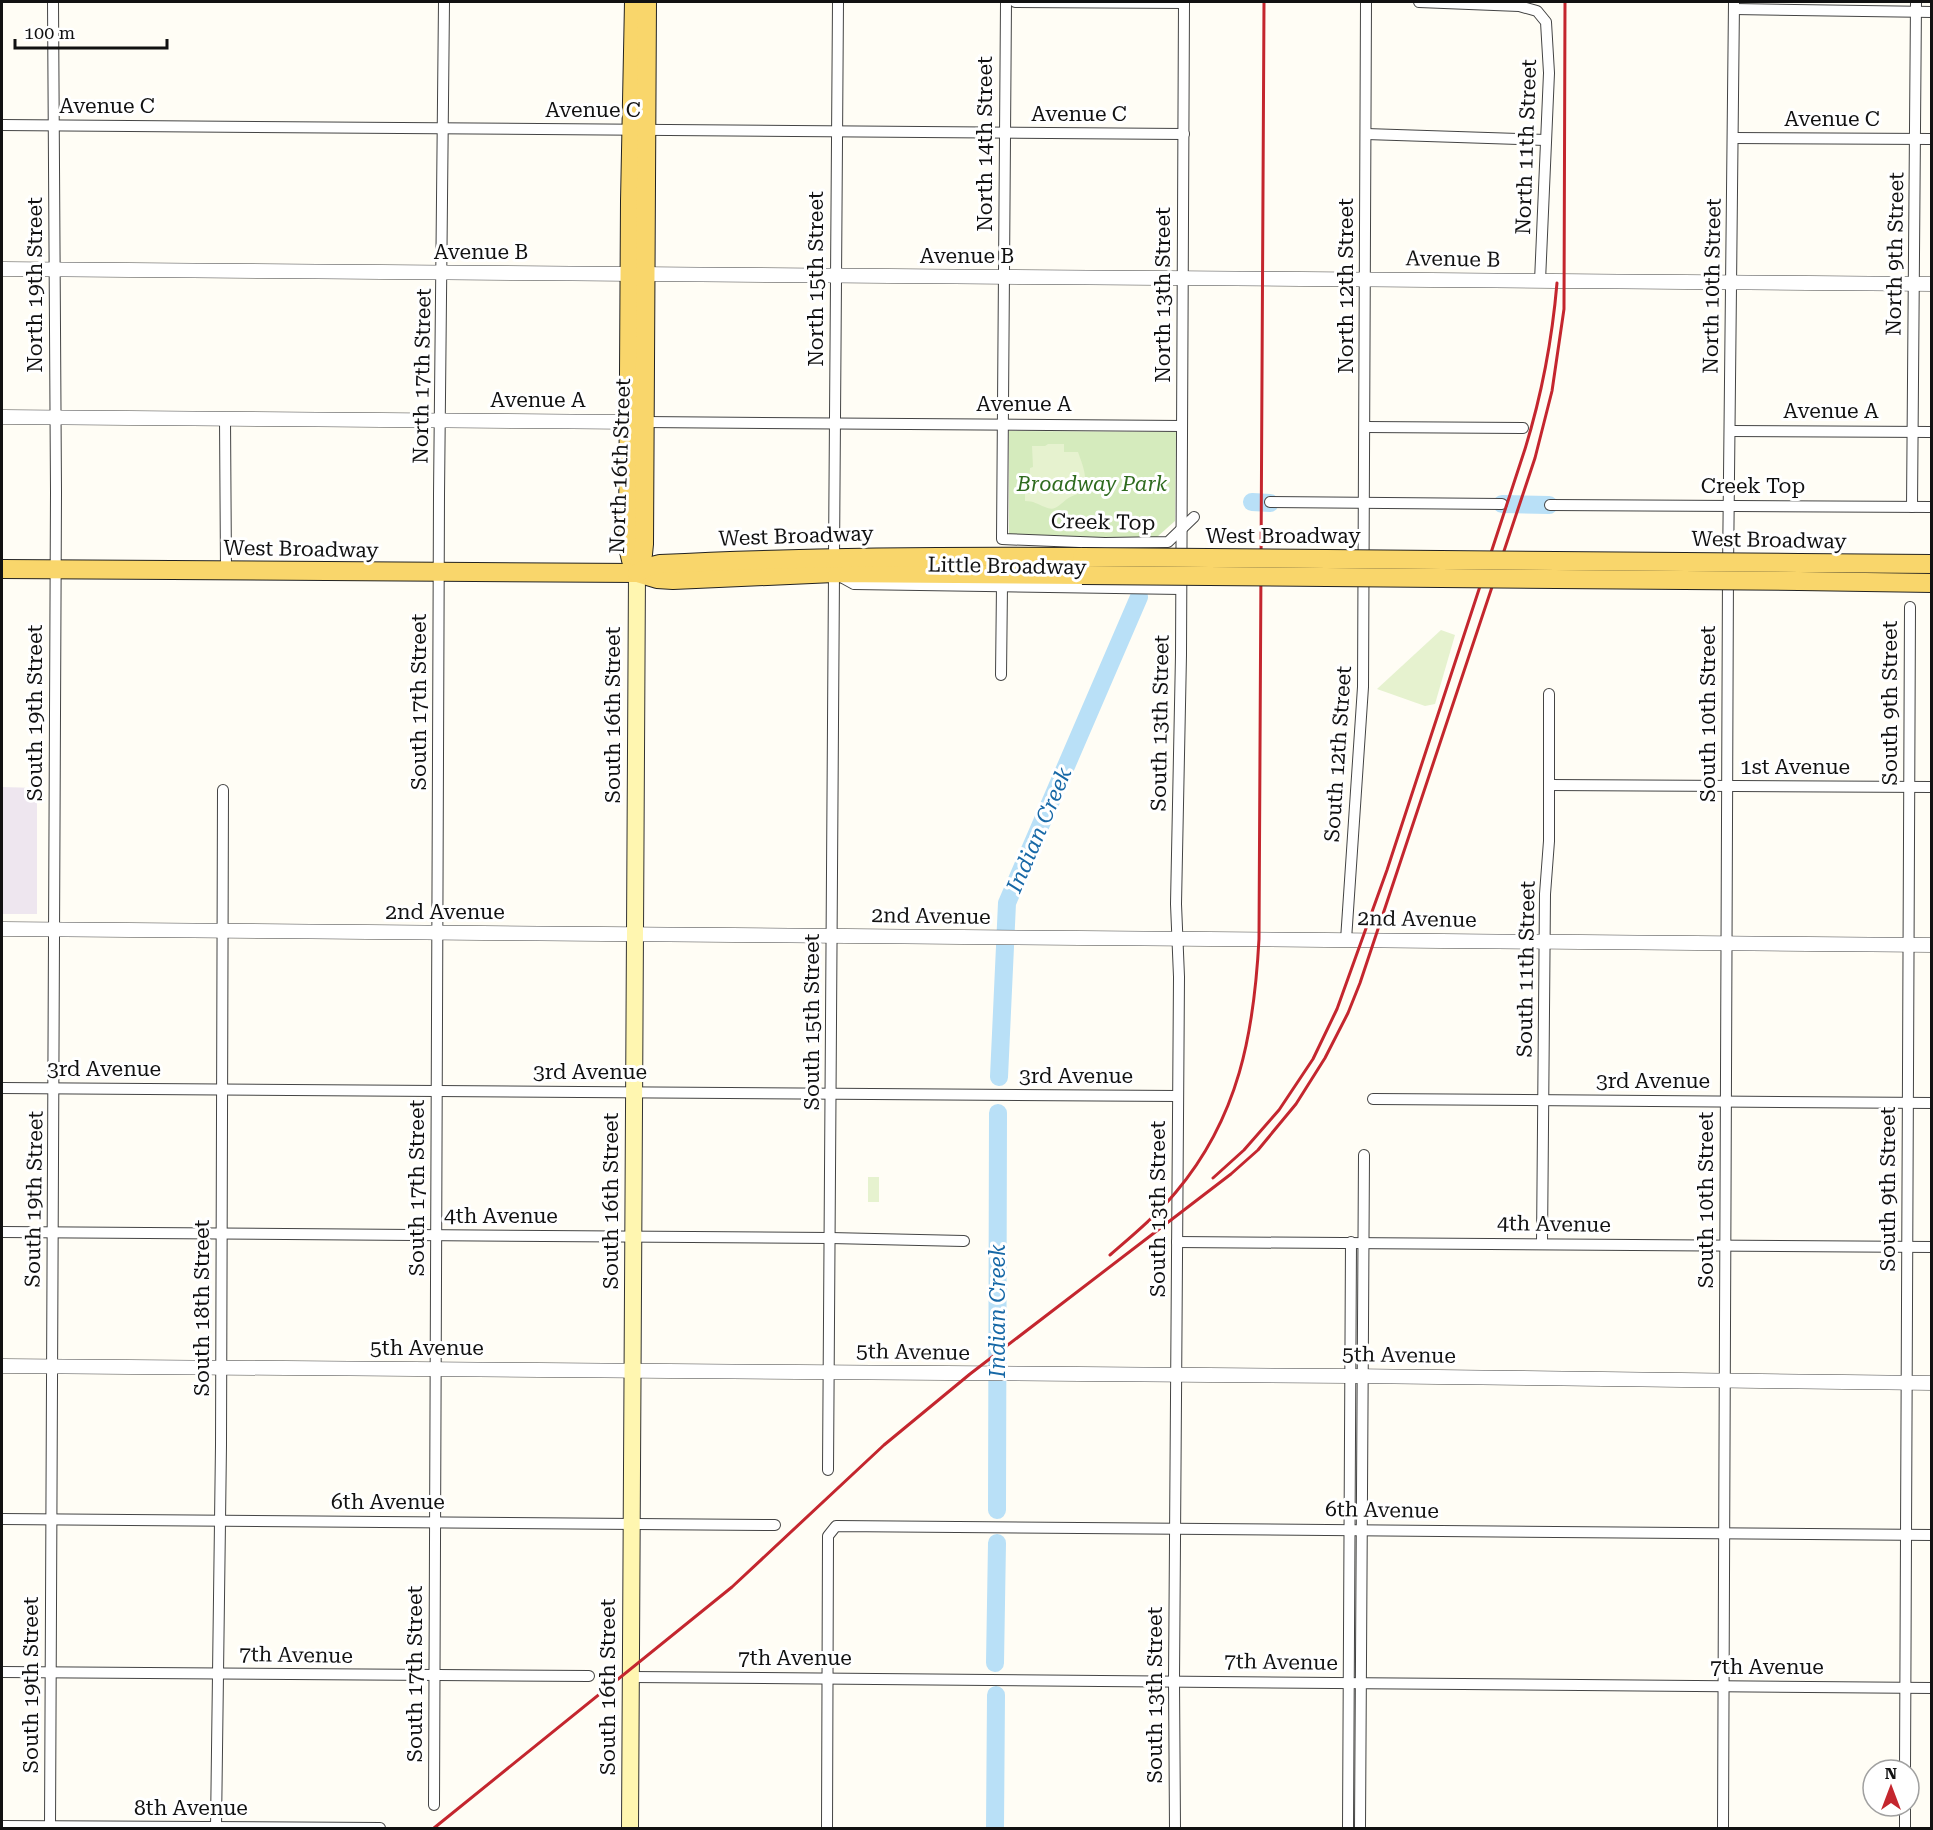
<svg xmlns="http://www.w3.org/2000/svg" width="1933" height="1830" viewBox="0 0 1933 1830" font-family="'Roboto Serif',serif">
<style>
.industrial{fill:#eee6ef}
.green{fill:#d5ebbd}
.pitch{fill:#e6f2cf}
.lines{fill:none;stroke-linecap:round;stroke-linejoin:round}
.river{stroke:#b9e0f7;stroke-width:18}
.minor-casing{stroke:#444;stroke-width:12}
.tertiary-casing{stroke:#444;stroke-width:15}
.secondary-casing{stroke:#333;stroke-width:18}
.primary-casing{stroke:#222;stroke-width:20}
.minor{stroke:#fff;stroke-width:10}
.tertiary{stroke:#fff;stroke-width:14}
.secondary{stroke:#fff6b0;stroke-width:16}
.primary{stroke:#f9d66b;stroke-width:18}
.rail{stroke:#c4262e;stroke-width:3}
.primary-bridge-casing{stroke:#222;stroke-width:20;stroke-linecap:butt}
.primary-bridge{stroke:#f9d66b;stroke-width:18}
.labels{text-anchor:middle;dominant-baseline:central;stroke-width:6;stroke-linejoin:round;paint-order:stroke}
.street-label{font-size:21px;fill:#111;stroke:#fff}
.park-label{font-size:21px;font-style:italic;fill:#2f6b1f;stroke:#fff}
.water-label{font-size:22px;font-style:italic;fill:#1768a6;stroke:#fff}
</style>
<rect width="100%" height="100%" fill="#fffdf5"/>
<!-- industrial -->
<path class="industrial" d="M2,787L37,788V914H2Z"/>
<!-- green -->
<path class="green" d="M1009,431L1176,432L1175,521L1157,537H1009Z"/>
<!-- pitch -->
<g class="pitch">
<path d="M1048,444H1064V452H1078C1082,464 1090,480 1081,492C1076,495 1071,496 1067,499C1059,505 1055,512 1045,507C1037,504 1034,501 1025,501V493H1029L1030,468L1033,467L1032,446H1045Z"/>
<path d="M1441,630L1455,635L1435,704L1425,706L1377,689Z"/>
<rect x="868" y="1177" width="11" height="25"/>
</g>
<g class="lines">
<!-- river -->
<g class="river">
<path d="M1252,502L1270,503"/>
<path d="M1502,504L1549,505"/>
<path d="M999,1077L1007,903L1139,597"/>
<path d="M997,1510L998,1113"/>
<path d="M995,1663L997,1543"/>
<path d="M995,1828L996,1695"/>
</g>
<!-- minor casing -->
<g class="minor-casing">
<g id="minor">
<path d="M1006,2L1002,539L1105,543L1168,542L1194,517"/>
<path d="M1015,2L1184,3"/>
<path d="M1419,2L1519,6L1537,11L1546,22L1549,73L1540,281"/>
<path d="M1734,9L1932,12"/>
<path d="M2,125L1184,134"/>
<path d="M1366,134L1545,140"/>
<path d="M1733,138L1932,139"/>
<path d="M225,419L226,570"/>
<path d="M644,422L1182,426"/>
<path d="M1365,427L1523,428"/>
<path d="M1730,431L1932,432"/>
<path d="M1270,502L1502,504"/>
<path d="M1550,505L1932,507"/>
<path d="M1912,507L1916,2"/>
<path d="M834,557L838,2"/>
<path d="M1001,675L1002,585"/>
<path d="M1550,785L1932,787"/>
<path d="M1346,940L1363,687L1366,2"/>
<path d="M2,1088L1178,1096"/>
<path d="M1373,1099L1932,1103"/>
<path d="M2,1232L830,1238L964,1241"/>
<path d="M1177,1242L1932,1247"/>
<path d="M1542,1243L1545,894L1549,841V694"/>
<path d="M828,1470L834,573L854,584L1181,589"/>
<path d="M2,1519L775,1525"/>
<path d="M2,1672L589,1676"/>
<path d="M631,1677L1932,1688"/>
<path d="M1905,1770L1910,607"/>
<path d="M434,1805L439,495L444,2"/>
<path d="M2,1826L380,1828"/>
<path d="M216,1827L221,1445L223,790"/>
<path d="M50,1828L56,492L53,2"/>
<path d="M827,1828L828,1536L836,1526L1932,1535"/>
<path d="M1175,1828L1174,1680L1179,977L1176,904L1181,655L1184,2"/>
<path d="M1348,1828L1351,1242"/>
<path d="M1360,1828L1364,1155"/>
<path d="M1723,1828L1728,571L1734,2"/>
<path d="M1905,1828V1806"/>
</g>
</g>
<!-- tertiary casing -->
<g class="tertiary-casing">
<g id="tertiary">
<path d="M2,269L1932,284"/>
<path d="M2,417L636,422"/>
<path d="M2,929L1932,945"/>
<path d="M2,1366L1350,1376L1932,1383"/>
</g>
</g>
<!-- secondary casing -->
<g class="secondary-casing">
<path id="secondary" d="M630,1828L637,573"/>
</g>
<!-- primary casing -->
<g class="primary-casing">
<g id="primary">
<path d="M634,2L630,201L628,547L631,560L637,573"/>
<path d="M1799,563L1932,564"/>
<path d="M2,569L637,573L657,579L673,580L834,573L1082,575"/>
<path d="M637,573L643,554L644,544L647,2"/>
<path d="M637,573L648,567L660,564C801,557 941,556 1082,557"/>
<path d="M1799,581L1932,583"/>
</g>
</g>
<!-- minor -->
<use href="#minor" class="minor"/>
<!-- tertiary -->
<use href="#tertiary" class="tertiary"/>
<!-- secondary -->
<use href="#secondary" class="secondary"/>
<!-- primary -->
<use href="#primary" class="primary"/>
<!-- rail -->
<g class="rail">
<path d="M1213,1178L1244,1150L1279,1110L1313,1059L1337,1009L1387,870L1525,449C1542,394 1552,341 1557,283"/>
<path d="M1110,1255C1133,1235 1157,1215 1176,1192C1239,1117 1254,1033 1259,939L1264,2"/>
<path d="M434,1828L732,1587L884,1445L970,1374L1231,1174L1258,1150L1296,1104L1325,1058L1348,1013L1360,983L1535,458L1552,391L1564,309L1565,2"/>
</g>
<!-- primary-bridge casing -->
<g class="primary-bridge-casing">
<g id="primary-bridge">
<path d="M1082,557L1799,563"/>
<path d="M1082,575L1799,581"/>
</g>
</g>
<!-- primary-bridge -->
<use href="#primary-bridge" class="primary-bridge"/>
</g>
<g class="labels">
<!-- street labels -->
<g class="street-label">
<text x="107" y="106">Avenue C</text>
<text x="593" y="110">Avenue C</text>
<text x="1079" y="114">Avenue C</text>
<text x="1832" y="119">Avenue C</text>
<text transform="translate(985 144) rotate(-90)">North 14th Street</text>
<text transform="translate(1526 147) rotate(-88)">North 11th Street</text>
<text x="481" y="252">Avenue B</text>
<text transform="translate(1895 254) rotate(-89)">North 9th Street</text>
<text x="967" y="256">Avenue B</text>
<text transform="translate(1453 259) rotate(1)">Avenue B</text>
<text transform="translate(816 279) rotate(-90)">North 15th Street</text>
<text transform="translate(35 285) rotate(-90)">North 19th Street</text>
<text transform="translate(1346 286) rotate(-90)">North 12th Street</text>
<text transform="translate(1712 286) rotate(-89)">North 10th Street</text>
<text transform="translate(1163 295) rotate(-90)">North 13th Street</text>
<text transform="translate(422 376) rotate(-89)">North 17th Street</text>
<text x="538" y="400">Avenue A</text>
<text x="1024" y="404">Avenue A</text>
<text x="1831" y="411">Avenue A</text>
<text transform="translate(620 466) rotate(-88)">North 16th Street</text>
<text x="1753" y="486">Creek Top</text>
<text transform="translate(1103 522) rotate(1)">Creek Top</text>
<text transform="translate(796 536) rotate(-2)">West Broadway</text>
<text x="1283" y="536">West Broadway</text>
<text transform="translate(1769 540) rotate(1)">West Broadway</text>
<text transform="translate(301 549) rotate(1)">West Broadway</text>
<text transform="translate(1007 566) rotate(1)">Little Broadway</text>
<text transform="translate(419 702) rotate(-90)">South 17th Street</text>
<text transform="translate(1890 703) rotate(-90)">South 9th Street</text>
<text transform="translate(35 713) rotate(-90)">South 19th Street</text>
<text transform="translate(1708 714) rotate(-90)">South 10th Street</text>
<text transform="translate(613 715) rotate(-90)">South 16th Street</text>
<text transform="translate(1160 723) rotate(-89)">South 13th Street</text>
<text transform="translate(1338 754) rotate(-86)">South 12th Street</text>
<text x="1795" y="767">1st Avenue</text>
<text x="445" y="912">2nd Avenue</text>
<text transform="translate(931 916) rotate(1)">2nd Avenue</text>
<text transform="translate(1417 919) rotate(1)">2nd Avenue</text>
<text transform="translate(1526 969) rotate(-89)">South 11th Street</text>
<text transform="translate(812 1022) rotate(-90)">South 15th Street</text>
<text x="104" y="1069">3rd Avenue</text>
<text x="590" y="1072">3rd Avenue</text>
<text x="1076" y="1076">3rd Avenue</text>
<text x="1653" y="1081">3rd Avenue</text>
<text transform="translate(417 1188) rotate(-90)">South 17th Street</text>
<text transform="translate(1888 1189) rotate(-90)">South 9th Street</text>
<text transform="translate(34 1199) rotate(-89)">South 19th Street</text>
<text transform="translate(1706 1200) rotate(-90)">South 10th Street</text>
<text transform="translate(611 1201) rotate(-90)">South 16th Street</text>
<text transform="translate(1158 1209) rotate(-90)">South 13th Street</text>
<text x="501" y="1216">4th Avenue</text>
<text transform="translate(1554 1224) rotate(1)">4th Avenue</text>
<text transform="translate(202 1308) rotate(-90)">South 18th Street</text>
<text x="427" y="1348">5th Avenue</text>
<text transform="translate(913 1352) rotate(1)">5th Avenue</text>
<text transform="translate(1399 1355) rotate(1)">5th Avenue</text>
<text x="388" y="1502">6th Avenue</text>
<text transform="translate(1382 1510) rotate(1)">6th Avenue</text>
<text transform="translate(296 1655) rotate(1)">7th Avenue</text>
<text x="795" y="1658">7th Avenue</text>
<text transform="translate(1281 1662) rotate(1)">7th Avenue</text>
<text x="1767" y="1667">7th Avenue</text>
<text transform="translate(415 1674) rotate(-90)">South 17th Street</text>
<text transform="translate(31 1685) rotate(-90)">South 19th Street</text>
<text transform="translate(608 1687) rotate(-90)">South 16th Street</text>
<text transform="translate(1155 1695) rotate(-90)">South 13th Street</text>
<text x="191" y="1808">8th Avenue</text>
</g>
<!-- park labels -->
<g class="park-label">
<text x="1092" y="484">Broadway Park</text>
</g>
<!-- water labels -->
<g class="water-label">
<text transform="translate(1039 830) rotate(-67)">Indian Creek</text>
<text transform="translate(997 1311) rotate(-90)">Indian Creek</text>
</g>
</g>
<!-- border -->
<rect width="1933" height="1830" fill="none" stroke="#111111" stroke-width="6"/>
<!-- north arrow -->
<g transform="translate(1891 1788)"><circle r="28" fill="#ffffff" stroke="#a0a0a0" stroke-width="1.5"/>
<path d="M0-4.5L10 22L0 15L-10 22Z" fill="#c4262e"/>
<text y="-9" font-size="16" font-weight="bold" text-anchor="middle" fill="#111111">N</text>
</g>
<!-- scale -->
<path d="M15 39v9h152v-9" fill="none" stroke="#111111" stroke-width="3"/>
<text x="24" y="39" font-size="18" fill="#111111" stroke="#ffffff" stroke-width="4.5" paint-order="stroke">100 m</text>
</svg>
